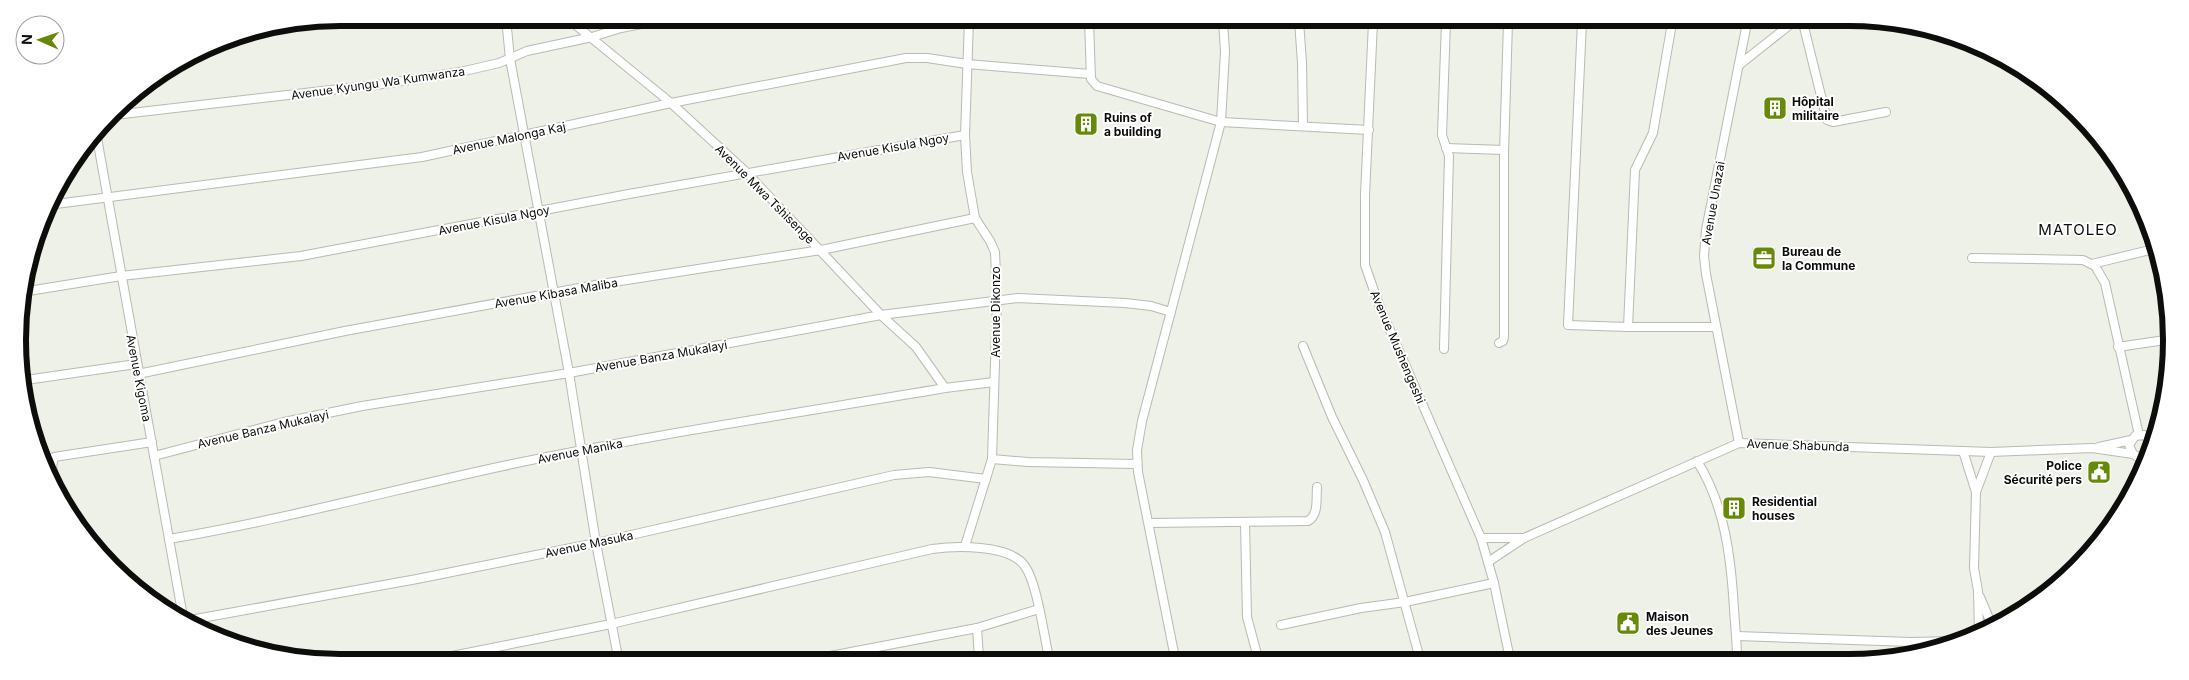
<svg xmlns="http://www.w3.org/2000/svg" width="2189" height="680" viewBox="0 0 2189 680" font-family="Inter,sans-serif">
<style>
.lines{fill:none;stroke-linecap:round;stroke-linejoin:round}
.minor-casing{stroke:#b7bbb2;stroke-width:10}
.minor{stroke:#fff;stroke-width:8}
.labels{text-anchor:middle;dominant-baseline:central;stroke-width:4;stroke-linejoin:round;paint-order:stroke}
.street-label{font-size:12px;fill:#0d0e0b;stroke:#fff}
.poi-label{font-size:12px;font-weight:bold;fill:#0d0e0b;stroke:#fff;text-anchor:start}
.quarter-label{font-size:15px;letter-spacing:1px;fill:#0d0e0b;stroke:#fff}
.rim{fill:none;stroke:#0d0e0b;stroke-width:6}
</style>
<rect width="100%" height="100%" fill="#edf1e7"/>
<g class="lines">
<!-- minor casing -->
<g class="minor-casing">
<g id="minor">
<path d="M506,18L510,59L569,373L596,543L618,657"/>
<path d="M567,18L671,103L746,172L881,315L916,347L945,388"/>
<path d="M1089,20L1091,79L1097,86L1221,122L1369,130"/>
<path d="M1299,21L1302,63L1303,126"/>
<path d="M1373,22L1365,195V265L1379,305L1481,538L1494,583L1510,659"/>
<path d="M1582,22L1568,325L1628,327H1716"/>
<path d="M1803,23L1827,120L1833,122L1886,112"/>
<path d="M1739,65L1792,23"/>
<path d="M114,115L383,84L460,72L499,63L527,51L592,37L621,28L666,19"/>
<path d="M97,138L183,617"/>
<path d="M1446,148L1504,150"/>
<path d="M48,205L422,157L671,103L906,58H927L967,64L1090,74"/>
<path d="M1972,258L2083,260L2095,266L2105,283L2139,435"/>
<path d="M2092,264L2154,249"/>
<path d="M22,292L121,276L301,256L629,194L965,135"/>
<path d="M1628,327L1635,170L1653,133L1672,23"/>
<path d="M1499,343L1503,341L1504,337V153L1508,22"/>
<path d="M1303,346L1332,417L1363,480L1385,532L1420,659"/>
<path d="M2118,347L2165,340"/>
<path d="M1444,349L1449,156L1442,135L1446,22"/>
<path d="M138,374L345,331L601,284L821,250L975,218"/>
<path d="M26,380L136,364"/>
<path d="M1739,443L1706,274L1704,256L1706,230L1747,23"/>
<path d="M2099,447L2131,440"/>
<path d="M1963,451L1976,492L1974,568L1978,591L1979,632"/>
<path d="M2133,454L2129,445L2135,436L2144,435L2151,442"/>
<path d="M154,456L284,422L362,406L569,373L881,315L1018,298L1125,303L1151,306L1171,312"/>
<path d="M992,459L1028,462L1137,464"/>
<path d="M1697,461C1725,505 1731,558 1734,609C1735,626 1737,642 1737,659"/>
<path d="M58,489L52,467L54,457L152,442"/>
<path d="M1976,492L1991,452"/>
<path d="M1245,522L1247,617L1258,658"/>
<path d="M1149,523L1308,521C1319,515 1316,498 1317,487"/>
<path d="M1481,538H1524"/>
<path d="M169,539C282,520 392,490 503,466C649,435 798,413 945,388L994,382"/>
<path d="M965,546L992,459L997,299L995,252L990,241L975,218L967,172L965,135L969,20"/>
<path d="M1488,562L1524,538L1739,443L1991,452L2092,448L2133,454L2138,457L2145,456"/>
<path d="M1980,597L1993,628"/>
<path d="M190,620L417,579L596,543L894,475L929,472L986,479"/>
<path d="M1281,625L1361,608L1405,602L1494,583"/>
<path d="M977,628L979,658"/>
<path d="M1737,636L1911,642L1954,641"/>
<path d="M1911,642L1914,653"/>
<path d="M447,657L611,624L932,549C955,546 1008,544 1024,565C1037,581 1044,636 1049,658"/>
<path d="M825,657L977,628L1039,609"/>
<path d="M1175,658L1138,472L1137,450L1142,421L1221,122L1225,52L1223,21"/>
</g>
</g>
<!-- minor -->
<use href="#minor" class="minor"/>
</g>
<!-- icons -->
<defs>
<g id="building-square" transform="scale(1.25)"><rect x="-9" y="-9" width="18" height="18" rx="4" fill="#678909" stroke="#fff"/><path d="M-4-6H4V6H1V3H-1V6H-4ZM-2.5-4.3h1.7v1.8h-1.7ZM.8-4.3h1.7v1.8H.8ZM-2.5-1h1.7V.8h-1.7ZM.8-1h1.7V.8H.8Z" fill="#fff"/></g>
<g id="office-square" transform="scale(1.25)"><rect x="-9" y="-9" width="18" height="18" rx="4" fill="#678909" stroke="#fff"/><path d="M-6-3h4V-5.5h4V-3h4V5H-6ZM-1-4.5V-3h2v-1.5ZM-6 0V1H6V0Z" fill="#fff"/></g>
<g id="civic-square" transform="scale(1.25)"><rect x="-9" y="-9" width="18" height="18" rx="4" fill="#678909" stroke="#fff"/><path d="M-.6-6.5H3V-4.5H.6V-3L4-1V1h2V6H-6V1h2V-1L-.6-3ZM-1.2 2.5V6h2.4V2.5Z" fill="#fff"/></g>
</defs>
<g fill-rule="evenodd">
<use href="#building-square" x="1775" y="108"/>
<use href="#building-square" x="1086" y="124"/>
<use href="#office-square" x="1764" y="258"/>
<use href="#civic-square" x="2099" y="472"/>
<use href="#building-square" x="1734" y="508"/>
<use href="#civic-square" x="1628" y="623"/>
</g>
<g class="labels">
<!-- street labels -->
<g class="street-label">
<text transform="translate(378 83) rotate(-8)">Avenue Kyungu Wa Kumwanza</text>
<text transform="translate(509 138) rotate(-12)">Avenue Malonga Kaj</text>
<text transform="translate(893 147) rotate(-10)">Avenue Kisula Ngoy</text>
<text transform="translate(765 194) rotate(45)">Avenue Mwa Tshisenge</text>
<text transform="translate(1713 203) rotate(-80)">Avenue Unazai</text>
<text transform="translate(494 220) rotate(-11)">Avenue Kisula Ngoy</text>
<text transform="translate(556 293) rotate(-10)">Avenue Kibasa Maliba</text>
<text transform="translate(995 312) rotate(-90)">Avenue Dikonzo</text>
<text transform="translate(1398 347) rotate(67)">Avenue Mushengeshi</text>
<text transform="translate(661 356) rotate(-10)">Avenue Banza Mukalayi</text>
<text transform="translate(139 378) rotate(79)">Avenue Kigoma</text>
<text transform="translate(263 429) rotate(-13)">Avenue Banza Mukalayi</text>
<text transform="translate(1798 445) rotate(2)">Avenue Shabunda</text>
<text transform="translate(580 451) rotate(-11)">Avenue Manika</text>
<text transform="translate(589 544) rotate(-12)">Avenue Masuka</text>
</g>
<!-- poi labels -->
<g class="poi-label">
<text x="1792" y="101">Hôpital<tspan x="1792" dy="14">militaire</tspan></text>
<text x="1104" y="117">Ruins of<tspan x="1104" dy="14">a building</tspan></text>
<text x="1782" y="251">Bureau de<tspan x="1782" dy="14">la Commune</tspan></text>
<text x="2082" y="465" text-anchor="end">Police<tspan x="2082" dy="14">Sécurité pers</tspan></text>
<text x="1752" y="501">Residential<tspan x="1752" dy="14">houses</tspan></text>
<text x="1646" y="616">Maison<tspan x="1646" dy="14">des Jeunes</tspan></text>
</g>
<!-- quarter labels -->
<g class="quarter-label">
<text x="2078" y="229">MATOLEO</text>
</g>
</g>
<!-- crop -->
<path d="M0 0H2189V680H0ZM340 26H1849A314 314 0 0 1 2163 340V340A314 314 0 0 1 1849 654H340A314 314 0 0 1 26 340V340A314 314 0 0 1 340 26Z" fill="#fff" fill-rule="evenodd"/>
<path class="rim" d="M340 26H1849A314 314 0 0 1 2163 340V340A314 314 0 0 1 1849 654H340A314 314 0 0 1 26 340V340A314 314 0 0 1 340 26Z"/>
<!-- north arrow -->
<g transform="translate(40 40) rotate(272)"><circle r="24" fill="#ffffff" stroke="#9e9f9d"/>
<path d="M0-4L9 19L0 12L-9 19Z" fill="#678909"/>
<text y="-8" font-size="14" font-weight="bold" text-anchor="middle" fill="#0d0e0b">N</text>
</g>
</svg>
